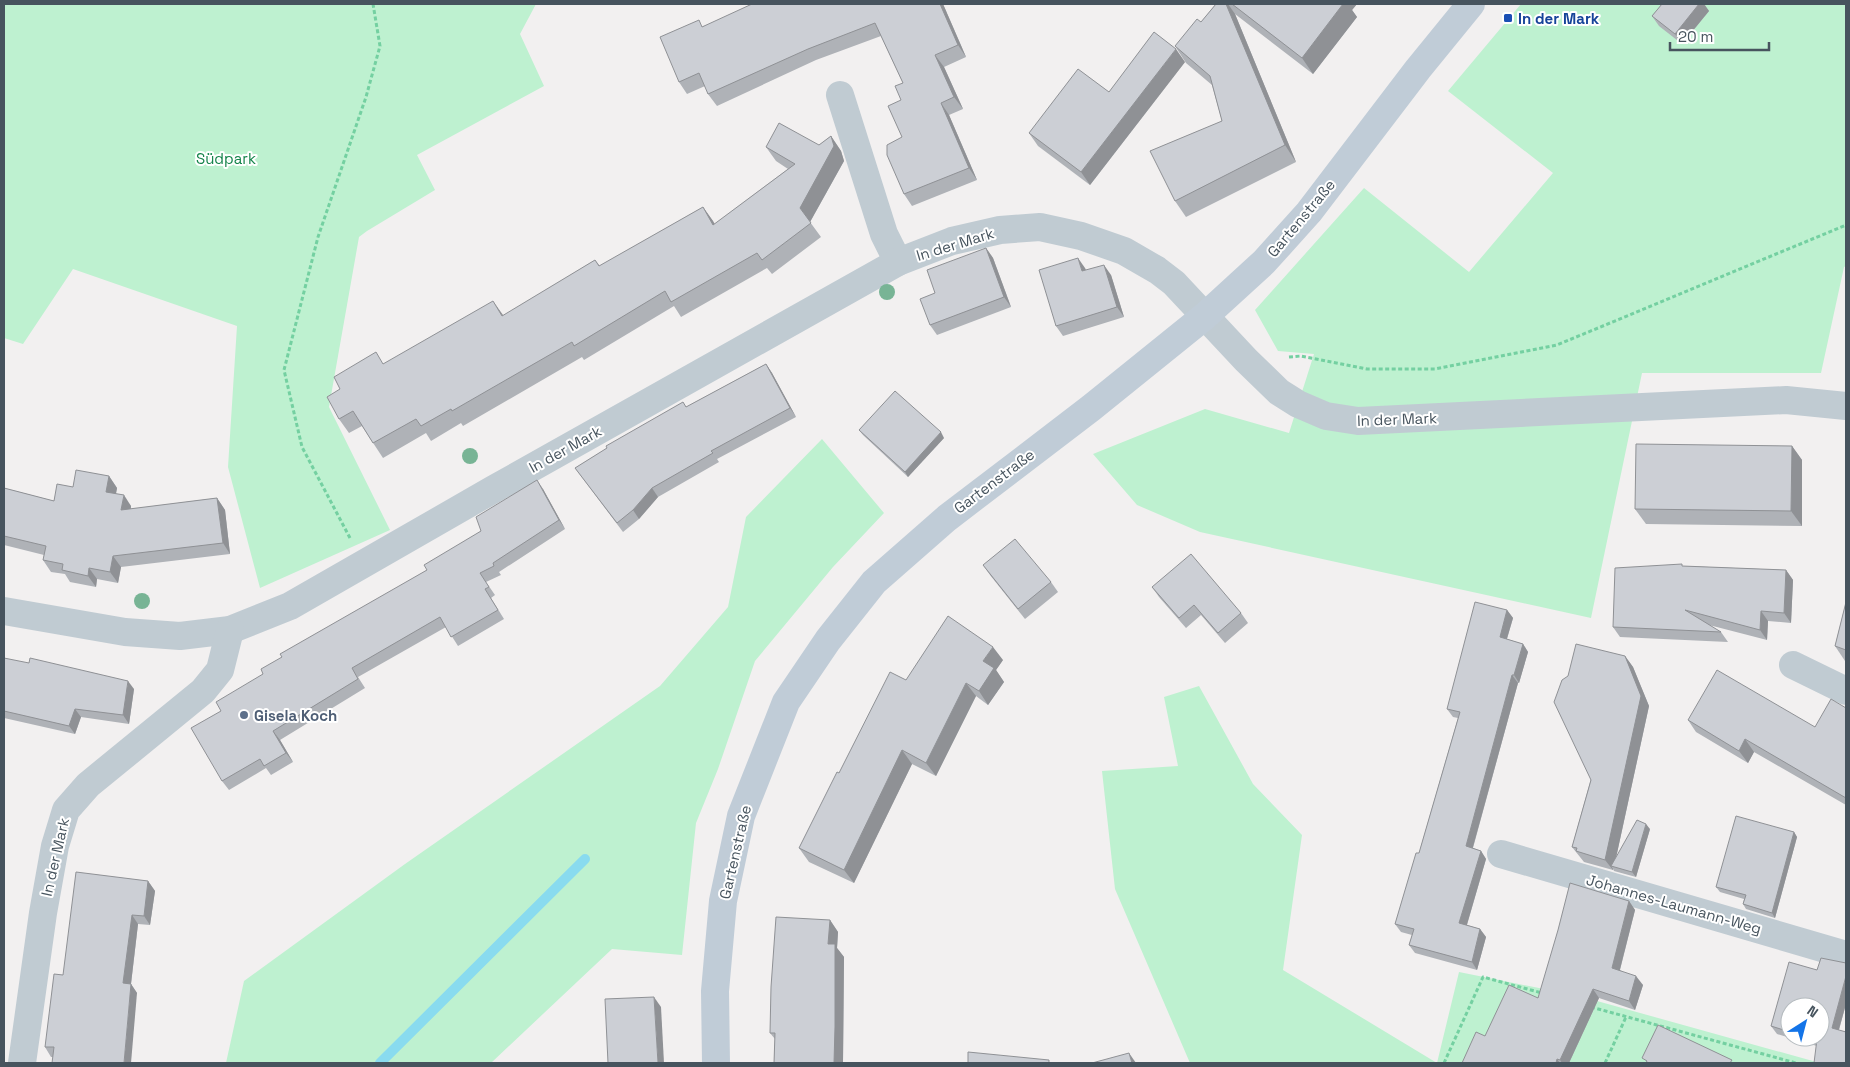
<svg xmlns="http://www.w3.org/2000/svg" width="1850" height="1067" viewBox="0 0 1850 1067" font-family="'Space Grotesk',sans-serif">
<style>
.green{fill:#bef1d0}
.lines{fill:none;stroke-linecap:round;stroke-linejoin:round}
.stream{stroke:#89dbef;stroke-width:10}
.path{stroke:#74d0a1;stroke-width:3;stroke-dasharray:4 2.5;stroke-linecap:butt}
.street{stroke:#c0cbd2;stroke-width:28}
.secondary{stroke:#c0ccd7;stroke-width:28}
.tree{fill:#78b495}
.wall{fill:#afb2b7;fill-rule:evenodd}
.shaded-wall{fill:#8f9195}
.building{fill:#cccfd5;stroke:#8f9195}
.transit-dot{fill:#1a4fb4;stroke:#fff;stroke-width:2}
.service-dot{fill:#5c6f8a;stroke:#fff;stroke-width:2}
.labels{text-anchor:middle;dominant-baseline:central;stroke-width:4;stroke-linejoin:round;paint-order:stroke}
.transit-label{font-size:15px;font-weight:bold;fill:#164399;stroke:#fff;text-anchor:start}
.park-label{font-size:15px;fill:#14834a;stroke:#fff}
.street-label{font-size:15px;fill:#47545e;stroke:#fff}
.service-label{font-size:15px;font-weight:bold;fill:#4e5e75;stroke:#fff;text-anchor:start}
</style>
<rect width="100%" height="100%" fill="#f2f0f0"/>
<!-- green -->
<g class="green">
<path d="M4,4H536L520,34L544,86L417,155L435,190L367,231L359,237L329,407L390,530L260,588L228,467L237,326L73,269L23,344L4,338Z"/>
<path d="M1521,4H1846V266L1844,267L1821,373H1642L1591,618L1200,532L1137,505L1093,454L1205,409L1289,433L1314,354L1278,351L1255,310L1364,188L1469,272L1553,173L1448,91Z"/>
<path d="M822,439L884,513L833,567L755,661L718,769L696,823L682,955L612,949L491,1063H226L244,981L405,864L660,686L728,607L746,517Z"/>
<path d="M1199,686L1253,784L1302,835L1283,970L1437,1063L1459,972L1579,996L1820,1063H1190L1115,889L1102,771L1178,766L1164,697Z"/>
</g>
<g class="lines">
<!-- stream -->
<path class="stream" d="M380,1063L585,859"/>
<!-- path -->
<g class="path">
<path d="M1289,357L1301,356L1367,369H1435L1557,345L1846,225"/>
<path d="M350,538L302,447L284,370L318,237L366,97L380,46L373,4"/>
<path d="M1591,1007L1796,1063"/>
<path d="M1444,1063L1483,977L1542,993"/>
<path d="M1605,1063L1626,1017"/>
</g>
<!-- street -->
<g class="street">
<path d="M840,95L884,234L898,262"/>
<path d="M4,611L125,632L180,636L230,630L290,606L494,489L898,262L952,241L1000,230L1040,227L1081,236L1124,251L1157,270L1174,283L1246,360L1279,392L1298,404L1326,416L1358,421L1786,400L1846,406"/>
<path d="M1793,665L1846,691"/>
<path d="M1501,854L1846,955"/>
<path d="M22,1063L43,913L55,846L66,810L88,785L203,691L220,670L230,630"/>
</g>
<!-- secondary -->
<path class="secondary" d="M716,1063L715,991L723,901L741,816L786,702L828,640L874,582L947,518L1091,408L1205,316L1264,262L1309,212L1418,69L1471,4"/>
</g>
<!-- trees -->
<g class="tree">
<circle cx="887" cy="292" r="8"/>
<circle cx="470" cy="456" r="8"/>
<circle cx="142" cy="601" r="8"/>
</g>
<!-- wall -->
<g class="wall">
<path d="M943,4L966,57L944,67L963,109L949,115L977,180L912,206L904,194L902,137L901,100L903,83L881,36L816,60L717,106L708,94L705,86L687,94L679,82L703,26Z"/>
<path d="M1216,4H1357L1352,10L1357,17L1313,74L1235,14L1296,162L1186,217L1175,201L1222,121L1212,85L1186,63L1175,46L1201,22Z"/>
<path d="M1662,4H1704L1709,11L1682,44L1659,26L1652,16Z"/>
<path d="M1185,62L1090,185L1038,146L1029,133L1109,92Z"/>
<path d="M831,136L841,151L844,161L810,222L821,237L772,274L767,268L681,317L674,306L584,360L582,357L463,426L461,423L431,441L426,433L383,458L362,426L349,433L339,419L384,364L503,316L595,260L600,266L703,207L715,224L788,169L776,161L766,147L819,145Z"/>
<path d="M986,248L993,258L1011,307L937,335L930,325L935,293Z"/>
<path d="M1085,268L1086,270L1111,275L1124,317L1063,336L1056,326Z"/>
<path d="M766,364L772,373L796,417L717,459L719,462L658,497L639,519L623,532L575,468L683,402L686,407Z"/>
<path d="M859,430L944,438L908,477L863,435Z"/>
<path d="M1792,446L1802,460V526L1646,524L1635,509Z"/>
<path d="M109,476L117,488L116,494L131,506V509L217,498L225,510L230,554L121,567L118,583L97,579L96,587L70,582L65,574L51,572L43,560L44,555L4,545V488L54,501L73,487Z"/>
<path d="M543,489L565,529L499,572L501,575L486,582L495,595L491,598L504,619L458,646L446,627L358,677L365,688L280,740L293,762L271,775L266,768L229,790L222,781L221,711L282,657L427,570L481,531Z"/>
<path d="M983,565L1051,582L1058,592L1025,619L990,575Z"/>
<path d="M1684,566L1786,570L1793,580L1791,623L1768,621L1767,640L1709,625L1721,632L1728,642L1620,637L1613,627Z"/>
<path d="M1152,587L1241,613L1248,623L1225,643L1201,615L1186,628L1159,597Z"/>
<path d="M1846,602V661H1845L1835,646Z"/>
<path d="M1507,610L1513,618L1507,639L1523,644L1528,652L1519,683H1518L1473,848L1481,851L1486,859L1467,925L1480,929L1486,937L1477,970L1415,953L1409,945L1412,935L1401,932L1395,924L1419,853L1458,718L1453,717L1447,709Z"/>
<path d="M1625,656L1633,667L1649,706L1616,858L1650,829L1636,877L1614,871L1613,869V870L1584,862L1572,847Z"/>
<path d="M4,658L134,689L129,724L81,717L75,734L4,718Z"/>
<path d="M1003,660L996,670L1004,682L988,705L976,696L936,776L912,764L854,883L809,862L799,848L839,773L906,680Z"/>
<path d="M1846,708V805L1754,752L1748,763L1696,732L1688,720L1815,727Z"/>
<path d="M1794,832L1797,837L1775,918L1746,909L1743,904L1744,899L1720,892L1716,887Z"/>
<path d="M148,881L155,891L150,925L138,924L131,984L137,993L53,1057H51L45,1047L63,975Z"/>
<path d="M1629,901L1635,910L1620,970L1643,985L1635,1010L1599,998L1569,1063H1462L1485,1036L1538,998Z"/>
<path d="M830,920L838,932L837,948L844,957L843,1063H774L775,1039L770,1033Z"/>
<path d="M1846,963V1004L1839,1030L1817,1046L1777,1034L1771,1026L1817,970ZM1790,1007L1820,1037H1790Z"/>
</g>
<!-- shaded-wall -->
<g class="shaded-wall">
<path d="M940,4H943L966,57L958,45Z"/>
<path d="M1226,4H1228L1235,14L1296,162L1285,145Z"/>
<path d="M1343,4H1357L1352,10L1357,17L1313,74L1302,58Z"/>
<path d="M1699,4H1704L1709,11L1682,44L1675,34Z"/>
<path d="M1176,49L1185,62L1090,185L1081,172Z"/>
<path d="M935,55L944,67L963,109L954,97Z"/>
<path d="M941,103L949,115L977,180L969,168Z"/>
<path d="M831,136L841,151L844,161L810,222L800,208Z"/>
<path d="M703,207L713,221L723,240L713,225Z"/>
<path d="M986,248L993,258L1011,307L1004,297Z"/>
<path d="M1078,258L1085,268L1089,281L1082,271Z"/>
<path d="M1104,265L1111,275L1124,317L1117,307Z"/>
<path d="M493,301L503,315L512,331L502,316Z"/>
<path d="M766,364L772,373L796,417L790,408Z"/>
<path d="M941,432L944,438L908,477L905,472Z"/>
<path d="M1792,446L1802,460V526L1791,511Z"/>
<path d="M109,476L117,488L114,503L106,492Z"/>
<path d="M537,480L543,489L565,529L559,520Z"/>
<path d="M652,488L658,497L639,519L633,510Z"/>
<path d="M124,495L131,506L129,521L121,510Z"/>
<path d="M217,498L225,510L230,554L223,543Z"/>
<path d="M113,556L121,567L118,583L110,572Z"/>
<path d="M89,568L97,579L96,587L88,576Z"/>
<path d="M1786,570L1793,580L1791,623L1784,613Z"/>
<path d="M1507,610L1513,618L1505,645L1500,637Z"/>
<path d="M1761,611L1768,621L1767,640L1760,630Z"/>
<path d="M1523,644L1528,652L1519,683L1514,675Z"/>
<path d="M993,647L1003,660L996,670L1004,682L988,705L979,691L983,661Z"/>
<path d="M1625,656L1633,667L1649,706L1614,867L1611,866L1613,869V870L1605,860Z"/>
<path d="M1512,675L1518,683L1471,854L1466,846Z"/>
<path d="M128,681L134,689L129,724L123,715Z"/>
<path d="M966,683L976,696L936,776L926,763Z"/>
<path d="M75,709L81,717L75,734L69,726Z"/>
<path d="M273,731L280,740L293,762L286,753Z"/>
<path d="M1745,739L1754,752L1748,763L1739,751Z"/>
<path d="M902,750L912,764L854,883L844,870Z"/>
<path d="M1646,824L1650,829L1636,877L1632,872Z"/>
<path d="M1794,832L1797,837L1775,918L1772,913Z"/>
<path d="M1481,851L1486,859L1465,931L1459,923Z"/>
<path d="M148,881L155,891L150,925L144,916Z"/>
<path d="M1629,901L1635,910L1618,977L1612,968Z"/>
<path d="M132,915L138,924L130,992L123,983Z"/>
<path d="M830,920L838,932L837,948L844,957L843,1063H834L828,944Z"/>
<path d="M1480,929L1486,937L1477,970L1472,962Z"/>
<path d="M1636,976L1643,985L1635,1010L1629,1001Z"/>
<path d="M1846,976V1004L1837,1036L1832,1028Z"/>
<path d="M131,984L137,993L131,1063H124Z"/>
<path d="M1593,989L1599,998L1569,1063H1562L1560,1060Z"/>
<path d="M654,997L661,1007L664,1063H658Z"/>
<path d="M1129,1053L1136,1063H1132Z"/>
<path d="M1557,1059L1560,1063H1556Z"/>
</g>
<!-- building -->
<g class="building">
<path d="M752,4H940L958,45L935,55L954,97L941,103L969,168L904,194L887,155V145L902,137L888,106L901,100L895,86L903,83L875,23L808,49L708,94L699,73L679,82L660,37L699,20L702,27Z"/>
<path d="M1216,4H1226L1285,145L1175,201L1150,151L1222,121L1210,76L1175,46L1197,19L1201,22Z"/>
<path d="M1232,4H1343L1302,58Z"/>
<path d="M1662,4H1699L1675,34L1652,16Z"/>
<path d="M1154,32L1176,49L1081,172L1029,133L1078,69L1109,92Z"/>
<path d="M779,123L819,145L831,136L834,146L800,208L811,223L762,260L757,253L671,302L665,291L574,346L572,342L452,411L451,409L421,426L416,419L373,443L353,411L339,419L327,397L340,389L334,377L376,352L383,364L493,301L502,316L595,260L599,266L703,207L713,225L795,164L766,147Z"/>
<path d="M986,248L1004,297L930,325L920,299L935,293L927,270Z"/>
<path d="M1078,258L1082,271L1104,265L1117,307L1056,326L1039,270Z"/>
<path d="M766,364L790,408L711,451L713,453L652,488L633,510L617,523L575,468L607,448L606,446L683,402L686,407Z"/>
<path d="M895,391L941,432L905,472L859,430Z"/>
<path d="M1636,444L1792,446L1791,511L1635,509Z"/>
<path d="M76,470L109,476L106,492L124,495L121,510L217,498L223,543L113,556L110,572L89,568L88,576L62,570L63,564L43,560L46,546L4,536V488L54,501L57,484L73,487Z"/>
<path d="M537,480L559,520L493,563L494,566L480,573L489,587L485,589L498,610L451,637L440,617L352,668L358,679L273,731L286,753L264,766L260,759L222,781L191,728L221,711L216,702L263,674L261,669L282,657L280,654L427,570L424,565L481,531L476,517Z"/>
<path d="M1015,539L1051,582L1018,609L983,565Z"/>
<path d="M1191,554L1241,613L1218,633L1194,605L1179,618L1152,587Z"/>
<path d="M1682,564V566L1786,570L1784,613L1761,611L1760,630L1685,610L1721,632L1613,627L1615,568Z"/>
<path d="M1475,602L1507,610L1500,637L1523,644L1514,675H1512L1466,846L1481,851L1459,923L1480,929L1472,962L1409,945L1414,929L1395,924L1416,853H1419L1460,712L1447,709Z"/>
<path d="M1846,602V650L1835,646Z"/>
<path d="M948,616L993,647L983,661L994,668L979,691L966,683L926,763L902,750L844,870L799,848L837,772L839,773L890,672L906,680Z"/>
<path d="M1576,644L1625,656L1641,696L1605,860L1576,851L1577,848L1572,847L1591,780L1554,702L1562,680L1568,676Z"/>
<path d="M4,658L29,663L30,658L128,681L123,715L75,709L69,726L4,711Z"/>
<path d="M1717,670L1815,727L1831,699L1846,708V798L1745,739L1739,751L1688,720Z"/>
<path d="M1736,816L1794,832L1772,913L1743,904L1746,895L1716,887Z"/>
<path d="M1637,820L1646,824L1632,872L1611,866Z"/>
<path d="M76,872L148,881L144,916L132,915L123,983L131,984L124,1063H52L54,1047H45L54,974L63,975Z"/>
<path d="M1570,883L1629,901L1612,968L1636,976L1629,1001L1593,989L1560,1060L1557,1059L1556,1063H1462L1476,1032L1485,1036L1509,985L1538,998L1558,930Z"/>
<path d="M776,917L830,920L828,944H835V1027L834,1063H774L775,1033H770L771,987Z"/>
<path d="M1821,958L1846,963V976L1832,1028L1846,1032V1063H1814L1817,1039L1809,1037H1820V1007H1790V1032L1771,1026L1789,962L1817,970Z"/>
<path d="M654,997L658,1063H608L605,999Z"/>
<path d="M1658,1025L1732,1060L1730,1063H1646L1647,1061L1642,1058Z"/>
<path d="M968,1052L1049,1060V1063H968Z"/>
<path d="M1129,1053L1132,1063H1092Z"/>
</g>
<!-- markers -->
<rect class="transit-dot" x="1503" y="13" width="10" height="10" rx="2.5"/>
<circle class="service-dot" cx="244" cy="715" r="5"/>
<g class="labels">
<!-- transit labels -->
<g class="transit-label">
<text x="1518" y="18">In der Mark</text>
</g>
<!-- park labels -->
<g class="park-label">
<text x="226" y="158">Südpark</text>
</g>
<!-- street labels -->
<g class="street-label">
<text transform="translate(1301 218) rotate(-50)">Gartenstraße</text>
<text transform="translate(955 244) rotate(-17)">In der Mark</text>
<text transform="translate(1397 419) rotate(-2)">In der Mark</text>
<text transform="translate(565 449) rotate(-29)">In der Mark</text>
<text transform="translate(994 481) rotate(-37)">Gartenstraße</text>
<text transform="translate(735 852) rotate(-77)">Gartenstraße</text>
<text transform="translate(55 857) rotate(-77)">In der Mark</text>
<text transform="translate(1674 904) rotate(16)">Johannes-Laumann-Weg</text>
</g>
<!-- service labels -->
<g class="service-label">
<text x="254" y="715">Gisela Koch</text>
</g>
</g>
<!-- border -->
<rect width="1850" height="1067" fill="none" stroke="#47545e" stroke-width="10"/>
<!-- north arrow -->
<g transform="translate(1805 1022) rotate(36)"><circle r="24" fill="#ffffff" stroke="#b5bbbf"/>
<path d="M0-4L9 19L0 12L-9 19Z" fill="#1474e8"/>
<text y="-8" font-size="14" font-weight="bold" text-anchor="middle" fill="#47545e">N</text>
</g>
<!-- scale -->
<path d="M1670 42v8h99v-8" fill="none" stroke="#47545e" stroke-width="2.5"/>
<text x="1678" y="42" font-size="15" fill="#47545e" stroke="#ffffff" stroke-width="4" paint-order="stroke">20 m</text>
</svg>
